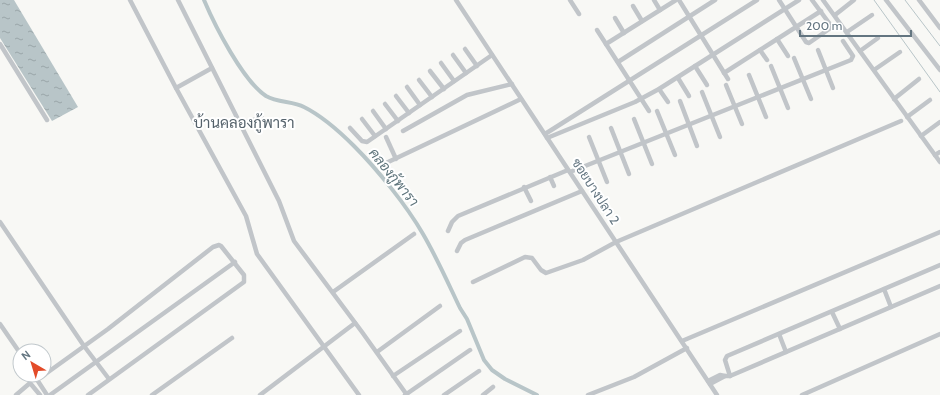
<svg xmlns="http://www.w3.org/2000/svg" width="940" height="395" viewBox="0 0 940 395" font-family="Cabin,Sarabun,sans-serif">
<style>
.water{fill:url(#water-ripples)}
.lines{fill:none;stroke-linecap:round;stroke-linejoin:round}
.stream{stroke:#b8c5c8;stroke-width:1}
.canal{stroke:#b8c5c8;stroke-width:4}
.minor{stroke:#c1c5c9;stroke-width:4.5}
.labels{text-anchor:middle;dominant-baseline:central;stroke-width:4;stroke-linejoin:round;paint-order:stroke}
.street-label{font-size:13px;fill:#637580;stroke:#fff}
.water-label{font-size:14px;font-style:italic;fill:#5e747b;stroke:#fff}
.quarter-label{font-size:15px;fill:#55626b;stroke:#fff}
</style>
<defs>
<pattern id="water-ripples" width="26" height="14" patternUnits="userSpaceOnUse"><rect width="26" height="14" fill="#b8c5c8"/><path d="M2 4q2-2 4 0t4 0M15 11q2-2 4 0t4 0" fill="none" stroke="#99a5a8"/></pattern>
</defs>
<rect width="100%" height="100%" fill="#f8f8f5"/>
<!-- water -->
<path class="water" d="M0,0H14L78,107L52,121L0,38Z"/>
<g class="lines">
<!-- stream -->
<g class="stream">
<path d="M874,0L940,92"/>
<path d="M905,0L940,46"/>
</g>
<!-- canal -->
<path class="canal" d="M204,0C215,26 243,81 266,96C278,103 293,101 304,107C322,116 340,132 354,146C377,169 407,206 423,234C437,258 448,283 460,308L467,319L484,360L492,370L505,379L537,395"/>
<!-- minor -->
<g class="minor">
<path d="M130,0L176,88L246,216L257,254L359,395"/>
<path d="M178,0L279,201L294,241L362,332L407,395"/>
<path d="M456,0L717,395"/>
<path d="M570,0L579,14"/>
<path d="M654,0L660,10"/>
<path d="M679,0L728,79"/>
<path d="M779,0L806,42L809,43L832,27L812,0"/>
<path d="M823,0L940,162"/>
<path d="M886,0L940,70"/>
<path d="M919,0L940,28"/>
<path d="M633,6L642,21"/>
<path d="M835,15L854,0"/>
<path d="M615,18L624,33"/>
<path d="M597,30L649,111"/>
<path d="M847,32L872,15"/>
<path d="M777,39L788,56"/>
<path d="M0,44L47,120"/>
<path d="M606,44L676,0"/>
<path d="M465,49L477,66"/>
<path d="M760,50L767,60"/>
<path d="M818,50L833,88"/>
<path d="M860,51L878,38"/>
<path d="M453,55L466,73"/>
<path d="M794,58L811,99"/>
<path d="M618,62L715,0"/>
<path d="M441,63L454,81"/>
<path d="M695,66L707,85"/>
<path d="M771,66L788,108"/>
<path d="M874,70L900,52"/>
<path d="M430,71L444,89"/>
<path d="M724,73L821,11"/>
<path d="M749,75L766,117"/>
<path d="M678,78L689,96"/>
<path d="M419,80L432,97"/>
<path d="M726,85L742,124"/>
<path d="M407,87L420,105"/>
<path d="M176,88L212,68"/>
<path d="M659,89L668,102"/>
<path d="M702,92L720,137"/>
<path d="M396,96L409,113"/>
<path d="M894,99L919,79"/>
<path d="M680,101L697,146"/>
<path d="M385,104L398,121"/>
<path d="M373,111L386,129"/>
<path d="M657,111L675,155"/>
<path d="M907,117L930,100"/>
<path d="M362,119L375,136"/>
<path d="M634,119L652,164"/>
<path d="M241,123L262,118"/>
<path d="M350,128L362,141L367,142L492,55"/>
<path d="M611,128L629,174"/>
<path d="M403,131L467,95L512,84"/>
<path d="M545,134L757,0"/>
<path d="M921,136L940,122"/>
<path d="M386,137L396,159"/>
<path d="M589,137L607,182"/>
<path d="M547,138L635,102L659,89L799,0"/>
<path d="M935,155L940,152"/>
<path d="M384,164L521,99"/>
<path d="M570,172L851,60L853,56L843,41"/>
<path d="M550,177L554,186"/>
<path d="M524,187L531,201"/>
<path d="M0,222L84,346L109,379"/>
<path d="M448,231L452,222L458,216L568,170"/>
<path d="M457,251L461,243L465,240L582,191"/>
<path d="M473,282L525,257L532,258L541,270L546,273L583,260L616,242L901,121"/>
<path d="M884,289L891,307"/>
<path d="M333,292L414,234"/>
<path d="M832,312L840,329"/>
<path d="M0,324L20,353"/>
<path d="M779,334L786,352"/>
<path d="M682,341L940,232"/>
<path d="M377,352L440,306"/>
<path d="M34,375L47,395"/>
<path d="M44,375L108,329L213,247L219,245L221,246L244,275V282L88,395"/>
<path d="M393,376L460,331"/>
<path d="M725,376H730L940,286"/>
<path d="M730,376L725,360L727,356L940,265"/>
<path d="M708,381L720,375L725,376L710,384"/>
<path d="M16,395L30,383L40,395"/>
<path d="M50,395L235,262"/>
<path d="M152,395L232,338"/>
<path d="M260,395L355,323"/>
<path d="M405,395L470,350"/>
<path d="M444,395L479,371"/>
<path d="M483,395L493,387"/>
<path d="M588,395L634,377L687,348"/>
<path d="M802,395L940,334"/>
</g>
</g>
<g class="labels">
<!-- street labels -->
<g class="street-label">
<text transform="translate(596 191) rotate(57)">ซอยบางปลา 2</text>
</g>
<!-- water labels -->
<g class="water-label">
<text transform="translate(394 177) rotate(51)">คลองกู้พารา</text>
</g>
<!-- quarter labels -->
<g class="quarter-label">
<text x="244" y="123">บ้านคลองกู้พารา</text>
</g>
</g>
<!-- north arrow -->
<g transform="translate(32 363) rotate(322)"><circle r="19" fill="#ffffff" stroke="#c1c8cc"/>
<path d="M0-3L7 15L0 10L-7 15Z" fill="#e34b29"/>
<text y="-6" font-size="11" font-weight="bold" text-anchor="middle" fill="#637580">N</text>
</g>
<!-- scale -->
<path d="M800 30v6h111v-6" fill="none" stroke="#637580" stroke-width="2"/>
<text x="806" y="30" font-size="12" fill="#637580" stroke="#ffffff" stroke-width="3" paint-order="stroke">200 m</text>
</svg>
